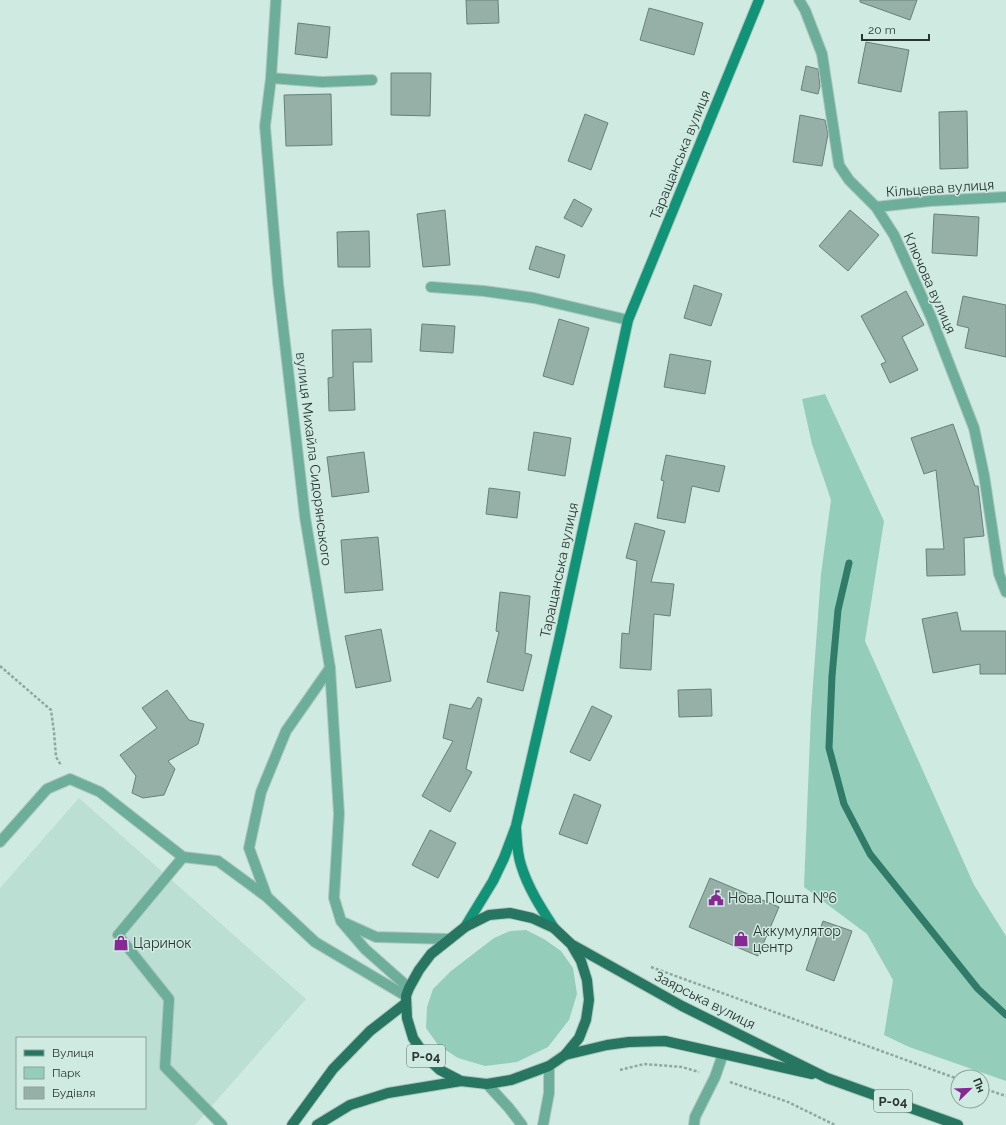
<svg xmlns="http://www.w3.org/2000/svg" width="1006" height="1125" viewBox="0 0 1006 1125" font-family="Raleway,sans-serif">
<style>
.built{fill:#bbdfd2;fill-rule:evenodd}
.green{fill:#95cdbb}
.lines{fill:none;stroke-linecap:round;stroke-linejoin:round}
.stream{stroke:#307c68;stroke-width:7}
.building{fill:#96b0a7;stroke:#678178}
.lane-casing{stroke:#aec7be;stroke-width:12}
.street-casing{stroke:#aec7be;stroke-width:12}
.secondary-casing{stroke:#aec7be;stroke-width:12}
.primary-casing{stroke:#aec7be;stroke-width:12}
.path{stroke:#91a69f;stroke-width:2.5;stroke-dasharray:3 2;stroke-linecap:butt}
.lane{stroke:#6dae9a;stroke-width:10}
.street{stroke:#6dae9a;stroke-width:10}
.secondary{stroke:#109377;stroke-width:10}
.primary{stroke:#267661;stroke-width:10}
.labels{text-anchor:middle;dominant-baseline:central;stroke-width:3;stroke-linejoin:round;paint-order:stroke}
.shield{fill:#cfebe1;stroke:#5c6c66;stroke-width:1}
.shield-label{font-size:13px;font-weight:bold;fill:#2a3531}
.street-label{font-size:14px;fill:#2a3531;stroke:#cfebe1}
.poi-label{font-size:14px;fill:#2a3531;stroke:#cfebe1;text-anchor:start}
</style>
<rect width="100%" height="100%" fill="#cfebe1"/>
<!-- built -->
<path class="built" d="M79,798L306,999L195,1125H0V888ZM17,1038H145V1108H17Z"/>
<!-- green -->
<g class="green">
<path d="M825,394L884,521L865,641L974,885L1006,936V1081L909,1047L884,1035L893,980L867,934L804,887L811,712L821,574L831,500L812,444L802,399Z"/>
<path d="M526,930L544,939L561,951L573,968L577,994L569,1020L548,1047L517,1062L485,1066L458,1058L438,1045L426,1028L427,1007L433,989L451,971L494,938L510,931Z"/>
</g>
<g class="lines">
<!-- stream -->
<path class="stream" d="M849,563L838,610L832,676L829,748L844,804L870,854L978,989L1006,1015"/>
</g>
<!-- building -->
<g class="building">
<path d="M466,0H498L499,23L467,24Z"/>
<path d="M860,0H917L910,20L860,2Z"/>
<path d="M649,8L703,23L694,55L640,40Z"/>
<path d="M298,23L330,27L327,58L295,54Z"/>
<path d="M866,42L909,50L901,92L858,83Z"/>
<path d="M806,66L818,69L820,86L818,94L801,90Z"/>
<path d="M391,73H431L430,116L391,115Z"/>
<path d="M331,94L332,145L286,146L284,95Z"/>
<path d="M967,111L968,168L940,169L939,112Z"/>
<path d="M585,114L608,123L591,170L568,161Z"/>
<path d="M800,115L825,120L828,134L822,166L793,162Z"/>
<path d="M574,199L592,209L582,227L564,218Z"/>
<path d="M445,210L450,265L423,267L417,214Z"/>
<path d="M850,210L879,235L848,271L819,246Z"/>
<path d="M934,214L979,217L977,256L932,253Z"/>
<path d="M369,231L370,267H338L337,232Z"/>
<path d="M536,246L565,255L559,278L529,269Z"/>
<path d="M694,285L722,294L711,326L684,318Z"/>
<path d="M906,291L924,325L902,337L918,370L890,383L881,364L886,362L861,316Z"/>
<path d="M963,296L1006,305V357L965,348L969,328L957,325Z"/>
<path d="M559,319L589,328L573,385L543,376Z"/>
<path d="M422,324L455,326L453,353L420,351Z"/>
<path d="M371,329L372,362H353L355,410L329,411L328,378L333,377L332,330Z"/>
<path d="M670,354L711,361L705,394L664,387Z"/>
<path d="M953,424L975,486H978L984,536L964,538L965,575L927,576L926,549H944L936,470L924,474L911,438Z"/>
<path d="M534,432L571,438L565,476L528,470Z"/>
<path d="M364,452L369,492L332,497L327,457Z"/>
<path d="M666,455L725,466L719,492L692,486L685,523L657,518L664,481L661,480Z"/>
<path d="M489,488L520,492L517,518L486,514Z"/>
<path d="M635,523L665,531L651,582L674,584L670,616L654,614L651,670L620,668L622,633L629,634L637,561L626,558Z"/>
<path d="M378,537L383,590L345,593L341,540Z"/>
<path d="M500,592L530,596L525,653L532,655L523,691L487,682L499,632L496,631Z"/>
<path d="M957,612L961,631H1006V674H980V664L933,673L922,619Z"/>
<path d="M381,629L391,681L356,688L345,636Z"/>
<path d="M711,689L712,716L679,717L678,690Z"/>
<path d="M167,690L189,720L204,724L198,744L168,761L175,769L164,795L143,798L132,793L136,776L120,755L157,728L142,708Z"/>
<path d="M478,697L482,699L466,769L472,772L450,812L422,796L453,741L443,738L450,704L471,709Z"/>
<path d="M592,706L612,716L590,761L570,752Z"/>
<path d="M574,794L601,805L587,844L559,834Z"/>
<path d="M430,830L456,843L438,878L412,865Z"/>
<path d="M710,878L779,907L758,956L689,927Z"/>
<path d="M823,921L852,931L834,981L806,970Z"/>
</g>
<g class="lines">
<!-- lane casing -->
<g class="lane-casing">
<g id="lane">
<path d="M271,78L322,82L372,80"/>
<path d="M330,668L286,731L261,792L249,848L267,897L315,942L406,996"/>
<path d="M0,842L47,789L70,779L100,792L183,857L218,861L267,897"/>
<path d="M183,857L118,935L169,999L165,1067L222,1125"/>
</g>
</g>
<!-- street casing -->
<g class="street-casing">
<g id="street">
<path d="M276,0L271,78L265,126L278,283L305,517L330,668L339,814L334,898L341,921L365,949L409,988"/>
<path d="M799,0L805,10L822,54L839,165L849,180L876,207L894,235L931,317L974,428L984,475L999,574L1006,592"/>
<path d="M876,207L930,201L1006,197"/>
<path d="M431,287L484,291L534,298L628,320"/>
<path d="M345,923L376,937L450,939"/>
<path d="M487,1084L509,1108L522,1125"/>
<path d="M543,1125L549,1093V1066"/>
<path d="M694,1125L695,1117L715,1077L723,1054"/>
</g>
</g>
<!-- secondary casing -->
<g class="secondary-casing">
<g id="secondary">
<path d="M516,828C517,840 517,853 521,865C528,888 541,908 554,928"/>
<path d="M465,927L493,881L504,858L516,826L559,640L628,320L759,0"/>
</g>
</g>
<!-- primary casing -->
<g class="primary-casing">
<g id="primary">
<path d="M571,944L581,961L587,980L589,1000L586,1020L579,1038L565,1055L549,1066L511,1080L487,1084L461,1081L440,1070L426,1057L413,1038L407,1018L406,996L409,988L419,970L431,954L465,927L489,915L510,913L532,918L554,928L571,944L682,1006L827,1078L958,1125"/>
<path d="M565,1055L607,1045L629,1042L665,1041L812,1074"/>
<path d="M292,1125L333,1069L370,1031L406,1003"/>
<path d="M317,1125L350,1105L388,1093L461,1081"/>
</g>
</g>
<!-- path -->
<g class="path">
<path d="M0,666L51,710L54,732L56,757L61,765"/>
<path d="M651,967L958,1079"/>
<path d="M620,1070L644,1064L682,1067L699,1072"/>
<path d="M730,1082L788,1102L835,1125"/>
<path d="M982,1088L1006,1096"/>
</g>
<!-- lane -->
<use href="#lane" class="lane"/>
<!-- street -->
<use href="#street" class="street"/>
<!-- secondary -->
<use href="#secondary" class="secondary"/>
<!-- primary -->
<use href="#primary" class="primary"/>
</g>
<!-- icons -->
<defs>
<g id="civic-bare" transform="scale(1.2)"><path d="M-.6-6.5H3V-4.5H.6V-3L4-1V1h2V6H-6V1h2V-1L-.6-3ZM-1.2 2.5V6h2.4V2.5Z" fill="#872994" stroke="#cfebe1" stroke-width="2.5" paint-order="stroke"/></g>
<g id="shop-bare" transform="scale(1.2)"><path d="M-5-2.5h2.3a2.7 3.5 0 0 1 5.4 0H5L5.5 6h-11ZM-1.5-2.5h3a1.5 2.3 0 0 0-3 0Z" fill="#872994" stroke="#cfebe1" stroke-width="2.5" paint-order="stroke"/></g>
</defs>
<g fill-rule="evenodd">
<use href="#civic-bare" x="716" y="898"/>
<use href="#shop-bare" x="741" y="939"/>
<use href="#shop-bare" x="121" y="943"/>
</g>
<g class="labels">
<!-- shield labels -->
<g class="shield">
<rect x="407" y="1045" width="38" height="22" rx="3"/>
<rect x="874" y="1090" width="38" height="22" rx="3"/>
</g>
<g class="shield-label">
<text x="426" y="1056">Р-04</text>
<text x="893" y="1101">Р-04</text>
</g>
<!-- street labels -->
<g class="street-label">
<text transform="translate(680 155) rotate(-68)">Таращанська вулиця</text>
<text transform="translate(940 188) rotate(-4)">Кільцева вулиця</text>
<text transform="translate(930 283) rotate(66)">Ключова вулиця</text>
<text transform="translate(314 459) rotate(83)">вулиця Михайла Сидорянського</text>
<text transform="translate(559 570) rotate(-78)">Таращанська вулиця</text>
<text transform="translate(705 1000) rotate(27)">Заярська вулиця</text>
</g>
<!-- poi labels -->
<g class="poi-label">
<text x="728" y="898">Нова Пошта №6</text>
<text x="753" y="931">Аккумулятор<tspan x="753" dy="16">центр</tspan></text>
<text x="133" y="943">Царинок</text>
</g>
</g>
<!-- legend -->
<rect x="16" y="1037" width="130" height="72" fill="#cfebe1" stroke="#8da29b"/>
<rect x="24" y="1050" width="20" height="6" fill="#267661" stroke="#8da29b"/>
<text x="52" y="1057" font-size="12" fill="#2a3531">Вулиця</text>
<rect x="24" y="1067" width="20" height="12" fill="#95cdbb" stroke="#8da29b"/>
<text x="52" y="1077" font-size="12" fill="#2a3531">Парк</text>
<rect x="24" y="1087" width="20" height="12" fill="#96b0a7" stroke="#8da29b"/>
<text x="52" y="1097" font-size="12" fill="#2a3531">Будівля</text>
<!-- north arrow -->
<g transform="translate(970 1089) rotate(67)"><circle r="19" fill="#cfebe1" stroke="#8da29b"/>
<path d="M0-3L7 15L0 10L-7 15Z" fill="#872994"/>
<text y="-6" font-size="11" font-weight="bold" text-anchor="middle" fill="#2a3531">Пн</text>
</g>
<!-- scale -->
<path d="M862 34v6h67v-6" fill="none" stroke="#2a3531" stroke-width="2"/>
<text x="868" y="34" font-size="12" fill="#2a3531" stroke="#cfebe1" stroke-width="3" paint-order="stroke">20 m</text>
</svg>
